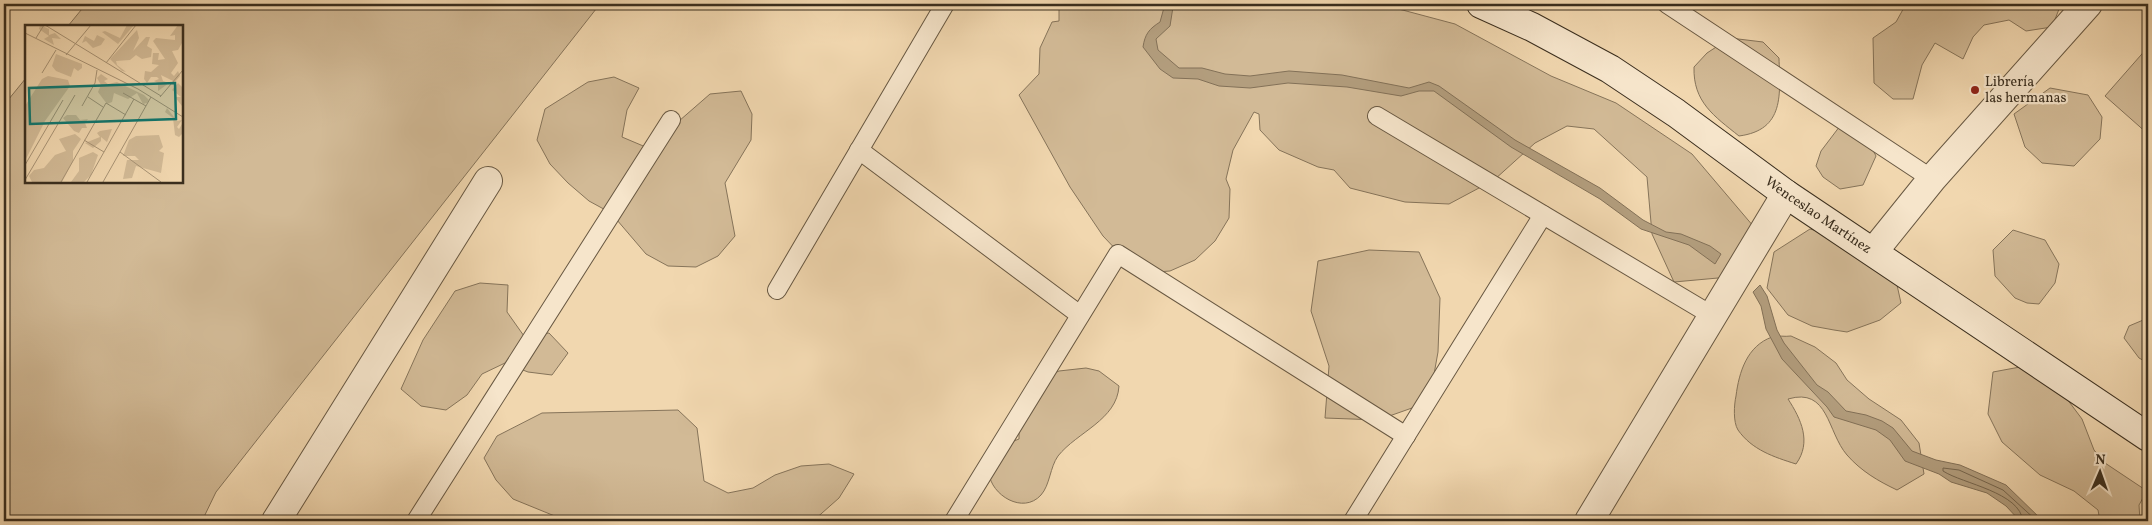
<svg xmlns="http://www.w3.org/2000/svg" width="2152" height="525" viewBox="0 0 2152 525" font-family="Vollkorn,serif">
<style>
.green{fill:#d2ba96;stroke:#86745a}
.water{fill:#b39e7e;stroke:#837158}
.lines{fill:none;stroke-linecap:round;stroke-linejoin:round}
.shore{stroke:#76664e;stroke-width:1}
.lane-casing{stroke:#685842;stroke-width:20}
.street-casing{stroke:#685842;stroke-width:30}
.secondary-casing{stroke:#3a2e1e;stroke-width:30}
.lane{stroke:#f6e5cb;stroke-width:18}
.street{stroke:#f6e5cb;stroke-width:28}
.secondary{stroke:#f6e5cb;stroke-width:28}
.poi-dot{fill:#8f2418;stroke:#f6e5cb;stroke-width:2}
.labels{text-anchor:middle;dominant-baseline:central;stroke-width:4.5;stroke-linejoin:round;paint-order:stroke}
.poi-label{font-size:14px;fill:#3a2e1e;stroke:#f6e5cb;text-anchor:start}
.street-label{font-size:14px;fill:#3a2e1e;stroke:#f6e5cb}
.inset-road{fill:none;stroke:#a89375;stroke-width:1}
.view{fill:#0f766e;fill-opacity:0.15;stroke:#0f766e;stroke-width:2.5}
.inset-edge{fill:none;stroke:#3a2e1e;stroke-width:2.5}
</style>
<rect width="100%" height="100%" fill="#f1d7af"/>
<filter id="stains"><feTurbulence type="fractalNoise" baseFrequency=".004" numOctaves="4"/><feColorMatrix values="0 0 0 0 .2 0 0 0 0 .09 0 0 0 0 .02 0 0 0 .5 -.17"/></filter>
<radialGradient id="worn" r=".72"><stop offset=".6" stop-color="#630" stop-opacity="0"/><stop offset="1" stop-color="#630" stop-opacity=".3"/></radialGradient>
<!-- green -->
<g class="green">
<path d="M86,4H600L216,492L202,521H4V105L26,78V181H181V26H68Z"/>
<path d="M1059,4H1380L1455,24L1551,76L1616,103L1692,154L1754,227L1729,277L1674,282L1652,234L1647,177L1594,129L1567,126L1535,143L1494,180L1449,204L1405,202L1350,188L1334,170L1318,167L1279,150L1260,130L1259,114L1254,112L1233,150L1226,179L1230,189L1229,218L1215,241L1195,260L1170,271L1144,273L1124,258L1103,236L1070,187L1019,95L1039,74L1040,48L1052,22L1059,21Z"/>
<path d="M1906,4H2061L2052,27L2026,31L2009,20L1984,25L1973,37L1963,59L1935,43L1922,65L1913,99H1893L1874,83L1873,38L1896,22Z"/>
<path d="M1730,38L1763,42L1779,58C1780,94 1785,130 1739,136C1714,116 1693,102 1694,67L1707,53Z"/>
<path d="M2148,47V134L2105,96Z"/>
<path d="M614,77L639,88L627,110L622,137L648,148L710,94L741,91L752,114L751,140L725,183L735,236L718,256L696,267L668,266L646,254L611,213L589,201L568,183L550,164L537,140L545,109L588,82Z"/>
<path d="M2050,88L2088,95L2102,117L2100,139L2074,166L2042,163L2025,147L2014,114Z"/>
<path d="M1843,122L1860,125L1876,156L1863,185L1840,189L1823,177L1816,166L1821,151Z"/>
<path d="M1810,229L1851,240L1897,285L1901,303L1880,320L1847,332L1834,330L1812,326L1788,315L1767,288L1774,252Z"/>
<path d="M2013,230L2045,240L2059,264L2055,283L2039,304L2027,303L2015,298L1995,276L1993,250Z"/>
<path d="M1369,250L1419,252L1440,298L1438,352L1429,402L1378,420L1325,418L1329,366L1311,311L1318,261Z"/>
<path d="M480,283L508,285L507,312L524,336L549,333L568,353L552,375L528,372L505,363L482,374L467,395L446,410L421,406L401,389L423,340L455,291Z"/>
<path d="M2148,318V363L2139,358L2124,338L2129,326Z"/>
<path d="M1791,336L1815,347L1836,363L1847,380L1869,399L1901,420L1919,443L1924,474L1897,490C1878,481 1861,471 1847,455C1827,432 1829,387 1788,399C1801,419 1812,442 1796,464C1774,457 1752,450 1738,430C1733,422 1734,405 1736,396C1739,372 1747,346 1772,337C1777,335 1785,337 1791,336Z"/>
<path d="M2020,367L2055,383L2082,419L2094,450L2105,463L2147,491L2139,505L2140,521H2100L2098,510L2074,491L2040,475L2002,442L1988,414L1993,372Z"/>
<path d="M1086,368L1099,371L1119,386C1117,420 1077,432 1058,456C1050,467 1050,485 1041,495C1023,515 991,495 989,473C988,466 994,455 996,448L1019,439V425L1047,376L1059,371Z"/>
<path d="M678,410L697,428L704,481L728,493L753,488L775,475L801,466L829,464L854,474L839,498L813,521H567L513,499L496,480L484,458L497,436L542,413Z"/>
</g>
<!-- water -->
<g class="water">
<path d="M1165,4H1173V7L1170,26L1156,39L1158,50L1179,68H1202L1225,74L1250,76L1289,71L1342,75L1409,88L1429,82L1439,86L1515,140L1600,188L1643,220L1666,232L1681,234L1710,246L1721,254L1715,264L1689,245L1641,229L1600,199L1511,147L1434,91H1419L1401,96L1347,87L1288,83L1250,88L1219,86L1198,79L1173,78L1160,69L1143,47C1145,34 1149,29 1160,22Z"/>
<path d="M1760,285L1767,296L1777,330L1784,343L1817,385L1828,392L1846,411L1866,415L1882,421L1893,428L1912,451L1936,460L1960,465L2006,485L2043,521H2020L2006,506L1987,493L1951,482L1939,474L1905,461L1890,440L1876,430L1834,417L1827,407L1782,359L1766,329L1761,306L1753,292Z"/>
</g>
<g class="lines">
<!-- shore -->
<path class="shore" d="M2023,521C2020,492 1963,484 1943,471V468L1959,470L2003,490L2037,521"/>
<!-- lane casing -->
<g class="lane-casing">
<g id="lane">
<path d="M1667,4L1932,179"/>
<path d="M1377,116L1713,316"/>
<path d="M859,150L1080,315"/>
<path d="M777,290L945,4"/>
<path d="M416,521L671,120"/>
<path d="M954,521L1118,254L1406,436"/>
<path d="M1353,521L1543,215"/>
</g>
</g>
<!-- street casing -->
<g class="street-casing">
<g id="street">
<path d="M1874,251L1932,179L2088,4"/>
<path d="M276,521L488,181"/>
<path d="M1589,521L1786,194"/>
</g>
</g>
<!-- secondary casing -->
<g class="secondary-casing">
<g id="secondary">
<path id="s1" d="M1481,4L1532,27L1610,69L1676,113L1786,194L2148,437"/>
</g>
</g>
<!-- lane -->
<use href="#lane" class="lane"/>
<!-- street -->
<use href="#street" class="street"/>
<!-- secondary -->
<use href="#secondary" class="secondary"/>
</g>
<!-- markers -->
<circle class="poi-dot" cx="1975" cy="90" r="5"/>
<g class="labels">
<!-- poi labels -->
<g class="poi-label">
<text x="1985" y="82">Librería<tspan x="1985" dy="16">las hermanas</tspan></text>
</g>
<!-- street labels -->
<g class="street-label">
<text stroke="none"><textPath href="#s1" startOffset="399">Wenceslao Martínez</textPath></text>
</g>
</g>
<!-- overview -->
<g transform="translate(25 25)">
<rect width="158" height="158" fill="#f1d7af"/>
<path d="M15,0L24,4V10L30,8L36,14L27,13L29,20L19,14L24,11L14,4ZM102,0H109L93,19L77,7L80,6L95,13ZM153,0H157V18L153,25L147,26L153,38L146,48L149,51L153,46L155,51L150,57L136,50L138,56L144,58L133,66V58L129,56L134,54L132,52H126L122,58L119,54L120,46L126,47L134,40L127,39L128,28H134L133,35L140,34L128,16L131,13L150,15V10L145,11ZM112,5L114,13L108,26L121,12H125L122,21L127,24L126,32L117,34L111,30L105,35L91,36L92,40L101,47L97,46L85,34ZM72,10L80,14L76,20L68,23L61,16L57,18L60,11L69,16ZM31,29L57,39V43L53,46L49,43L46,52L31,46L27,41ZM76,49L83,54L79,56L83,59L92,57L119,70L124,75L122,78L118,79L112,68L103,74L89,68L87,77L82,79L73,67L76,60L72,53ZM23,51L43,55L45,61L20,96L0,136V81L17,54ZM153,58L157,62V81L150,72H156L147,65ZM142,83L152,96L157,95L152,102L154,104L157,99V109L154,112L150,110L148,93L140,87ZM42,90H51L55,95L63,94L60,98L62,103H57L54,108L49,106L38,93ZM87,104L82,117L76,112V116L68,123L60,118L75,112L72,108L75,106ZM50,109L56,114L48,126V136L37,157H7L4,151L9,145L19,143L30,130L41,126L34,114ZM134,110L138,122L134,126L139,128L136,148L111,141L107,153L98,154L102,135H114L110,131H98L104,115L111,111ZM68,127L73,130L66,150L59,157H46L54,146V133Z" fill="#d2ba96"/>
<path class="inset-road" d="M20,0L136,71M0,8L113,64L158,92M11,13L19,0M41,30L66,0M81,38L111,0M17,48L31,25M98,68L121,81M63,72L78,82M135,72L158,45M57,81L70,58L72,45M59,115L79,127M95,127L136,157M0,140L38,75M0,155L50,70M36,157L81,78L101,90M62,157L109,74M78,157L126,72"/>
<path class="view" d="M150,58L151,94L5,99L4,63Z"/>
<rect width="158" height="158" class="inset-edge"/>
</g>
<!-- margin -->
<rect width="2152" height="525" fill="none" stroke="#f1d7af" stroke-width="20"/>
<rect x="5" y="5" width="2142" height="515" fill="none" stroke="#3a2e1e" stroke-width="2.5"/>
<rect x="10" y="10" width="2132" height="505" fill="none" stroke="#3a2e1e"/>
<!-- north arrow -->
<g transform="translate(2100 472) rotate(2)" stroke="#f6e5cb" stroke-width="4" paint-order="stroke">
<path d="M0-4L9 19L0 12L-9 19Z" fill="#3a2e1e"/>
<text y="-8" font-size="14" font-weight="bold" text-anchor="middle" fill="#3a2e1e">N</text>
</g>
<rect width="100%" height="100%" filter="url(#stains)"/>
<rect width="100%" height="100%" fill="url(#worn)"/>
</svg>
